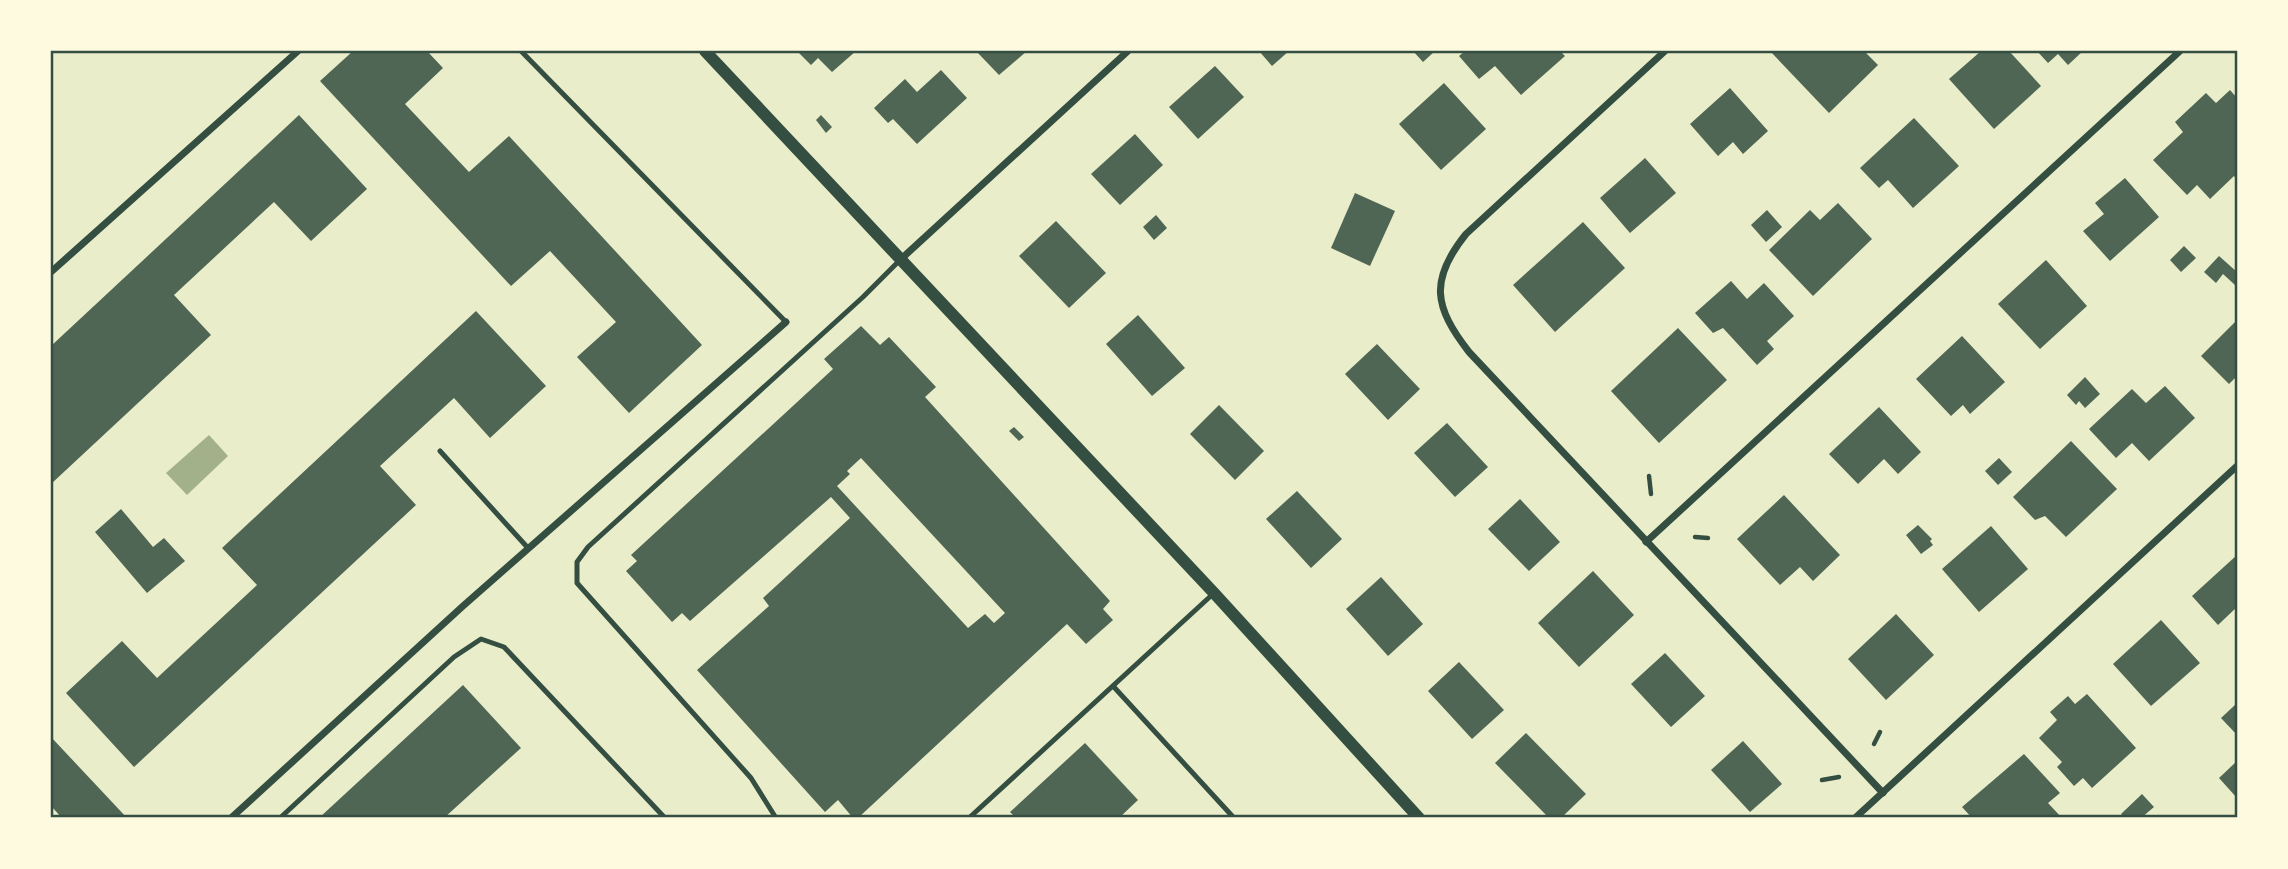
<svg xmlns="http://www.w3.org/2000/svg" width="2288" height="869" viewBox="0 0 2288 869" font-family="'IBM Plex Sans',sans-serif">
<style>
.water{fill:#a3b18a}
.building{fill:#4f6655;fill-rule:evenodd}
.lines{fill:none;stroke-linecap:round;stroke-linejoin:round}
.path{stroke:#344e41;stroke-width:4.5}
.service{stroke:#344e41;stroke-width:5}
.minor{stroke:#344e41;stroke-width:7}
.tertiary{stroke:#344e41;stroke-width:12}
.neatline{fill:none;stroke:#344e41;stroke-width:2.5}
</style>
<rect width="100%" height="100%" fill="#e9edc9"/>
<!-- water -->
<path class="water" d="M209,435L228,456L187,495L166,473Z"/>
<!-- building -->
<g class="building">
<path d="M353,51H427L443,68L405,104L469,172L509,136L702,345L629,413L577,357L616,322L550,251L511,286L320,81Z"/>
<path d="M797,51H856L832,72L818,58L811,65Z"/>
<path d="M976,51H1027L999,75Z"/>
<path d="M1259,51H1289L1272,66Z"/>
<path d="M1413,51H1435L1423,62Z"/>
<path d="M1465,51H1560L1565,56L1521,95L1495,66L1479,79L1459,56Z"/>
<path d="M1770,51H1864L1878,65L1829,113Z"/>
<path d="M1981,51H2009L2041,86L1994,129L1949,79Z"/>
<path d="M2037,51H2083L2068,65L2058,54L2048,63Z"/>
<path d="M1215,66L1244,97L1198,139L1169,107Z"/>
<path d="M941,70L967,98L917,144L893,119L888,123L874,108L905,79L917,92Z"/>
<path d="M1444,83L1486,129L1441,170L1399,124Z"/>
<path d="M1730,88L1768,131L1743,154L1733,142L1718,156L1690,124Z"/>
<path d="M2230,90L2237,98V180L2234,176L2210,199L2197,185L2187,195L2153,160L2183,132L2175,122L2206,93L2216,103Z"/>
<path d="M299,115L367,189L311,241L274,202L174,295L211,335L51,484V417L53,415L51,413V346Z"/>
<path d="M821,115L832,127L826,133L816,120Z"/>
<path d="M1914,118L1959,166L1913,208L1888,180L1879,188L1860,168Z"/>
<path d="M1135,134L1163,165L1120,205L1091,174Z"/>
<path d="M1645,158L1676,193L1630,233L1600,198Z"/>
<path d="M2125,178L2159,217L2110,261L2083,231L2104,214L2095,203Z"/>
<path d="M1355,193L1395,211L1370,266L1331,248Z"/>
<path d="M1838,203L1872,239L1813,296L1769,250L1810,210L1820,220Z"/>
<path d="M1767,210L1782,227L1766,242L1751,225Z"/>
<path d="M1156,215L1167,228L1154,240L1143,227Z"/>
<path d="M1056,221L1106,273L1069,308L1019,256Z"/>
<path d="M1583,222L1625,268L1555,332L1513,285Z"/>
<path d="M2184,246L2196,258L2181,272L2170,260Z"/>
<path d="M2219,256L2237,272V282L2235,285L2223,274L2216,283L2204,272Z"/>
<path d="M2046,260L2087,306L2040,349L1998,304Z"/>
<path d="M1731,281L1747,299L1764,283L1794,316L1767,341L1774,349L1757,365L1723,328L1713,333L1695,313Z"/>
<path d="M476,311L546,386L490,438L454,398L380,466L416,505L134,767L66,693L122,641L157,678L257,585L222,548Z"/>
<path d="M1138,315L1185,368L1152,396L1106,344Z"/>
<path d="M2237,320V376L2229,384L2201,356Z"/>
<path d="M861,326L880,345L889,337L936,387L925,397L1110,601L1103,609L1113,620L1086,644L1067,624L858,818H853L838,800L825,812L697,670L769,606L763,598L850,518L831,497L690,621L682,613L672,622L626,571L637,561L631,555L833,369L824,359ZM861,458L1005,613L994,623L985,614L968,628L837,486L850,474L847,471Z"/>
<path d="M1678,328L1727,380L1659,443L1611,391Z"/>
<path d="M1962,336L2005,382L1970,414L1963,405L1951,416L1916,379Z"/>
<path d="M1377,344L1420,389L1388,420L1345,374Z"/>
<path d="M2085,377L2100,394L2085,408L2079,401L2076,405L2067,395Z"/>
<path d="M2165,386L2195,418L2149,461L2132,443L2116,458L2089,429L2132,389L2146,403Z"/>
<path d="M1219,405L1264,451L1235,480L1190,434Z"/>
<path d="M1879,407L1921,452L1898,474L1884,459L1858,484L1829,454Z"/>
<path d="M1447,423L1488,467L1455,497L1414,453Z"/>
<path d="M1014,427L1024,437L1019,441L1009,431Z"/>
<path d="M2071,441L2117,489L2066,537L2045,516L2035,520L2013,497Z"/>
<path d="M1999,458L2012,472L1998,485L1985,471Z"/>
<path d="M1297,491L1342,539L1311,568L1266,519Z"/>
<path d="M1784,495L1840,555L1813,581L1800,567L1780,585L1737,539Z"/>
<path d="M1520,499L1560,542L1529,571L1488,529Z"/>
<path d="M121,509L153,547L164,538L185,561L147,593L95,532Z"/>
<path d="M1918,525L1932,539L1930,541L1933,545L1921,554L1906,535Z"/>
<path d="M1991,526L2028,569L1979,612L1942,569Z"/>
<path d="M2237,555V607L2218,625L2192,596Z"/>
<path d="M1593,571L1634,615L1579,667L1538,623Z"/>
<path d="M1381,577L1423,624L1388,656L1346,609Z"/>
<path d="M1896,614L1934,655L1886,700L1848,659Z"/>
<path d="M2161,620L2200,663L2151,706L2113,664Z"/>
<path d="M1665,653L1705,696L1671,727L1631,684Z"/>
<path d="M1459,662L1504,710L1472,739L1428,691Z"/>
<path d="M463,685L521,748L444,818H319Z"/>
<path d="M2087,694L2136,748L2092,788L2083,778L2074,786L2057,767L2062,762L2039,738L2057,720L2050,712L2068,696L2075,704Z"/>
<path d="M2236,704L2237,705V735L2221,718Z"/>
<path d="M1526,733L1586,794L1561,818H1549L1495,763Z"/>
<path d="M51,737L127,818H62L51,806Z"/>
<path d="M1743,741L1782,784L1750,812L1711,770Z"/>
<path d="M1085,743L1138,800L1119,818H1016L1010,812Z"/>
<path d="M2024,754L2060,793L2048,803L2062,818H1972L1962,807Z"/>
<path d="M2237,761V798L2219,778Z"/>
<path d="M2142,794L2154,807L2141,818H2124L2121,814Z"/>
</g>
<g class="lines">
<!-- path -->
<g class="path">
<path d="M1649,476L1651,494"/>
<path d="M1695,537L1708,538"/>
<path d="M1874,744L1880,732"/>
<path d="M1822,780L1839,777"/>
</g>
<!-- service -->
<g class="service">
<path d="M521,51L786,322"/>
<path d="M440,451L528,548"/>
<path d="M1113,686L1234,818"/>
<path d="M280,818L454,657L481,639L504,647L665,818"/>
<path d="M776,818L751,778L577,583V562L588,547L863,297L900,260"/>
<path d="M969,818L1214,593"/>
</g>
<!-- minor -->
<g class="minor">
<path d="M1665,51L1466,234C1429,280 1434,307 1469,352L1883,793"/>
<path d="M900,260L1128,51"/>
<path d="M51,272L298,51"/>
<path d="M1646,542L2180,51"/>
<path d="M231,818L463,606L786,322"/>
<path d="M1855,818L2237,466"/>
</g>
<!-- tertiary -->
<path class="tertiary" d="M705,51L1214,593L1419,818"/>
</g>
<!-- border -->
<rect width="2288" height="869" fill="none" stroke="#fefae0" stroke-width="105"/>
<rect x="52" y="52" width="2184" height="764" class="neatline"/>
</svg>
